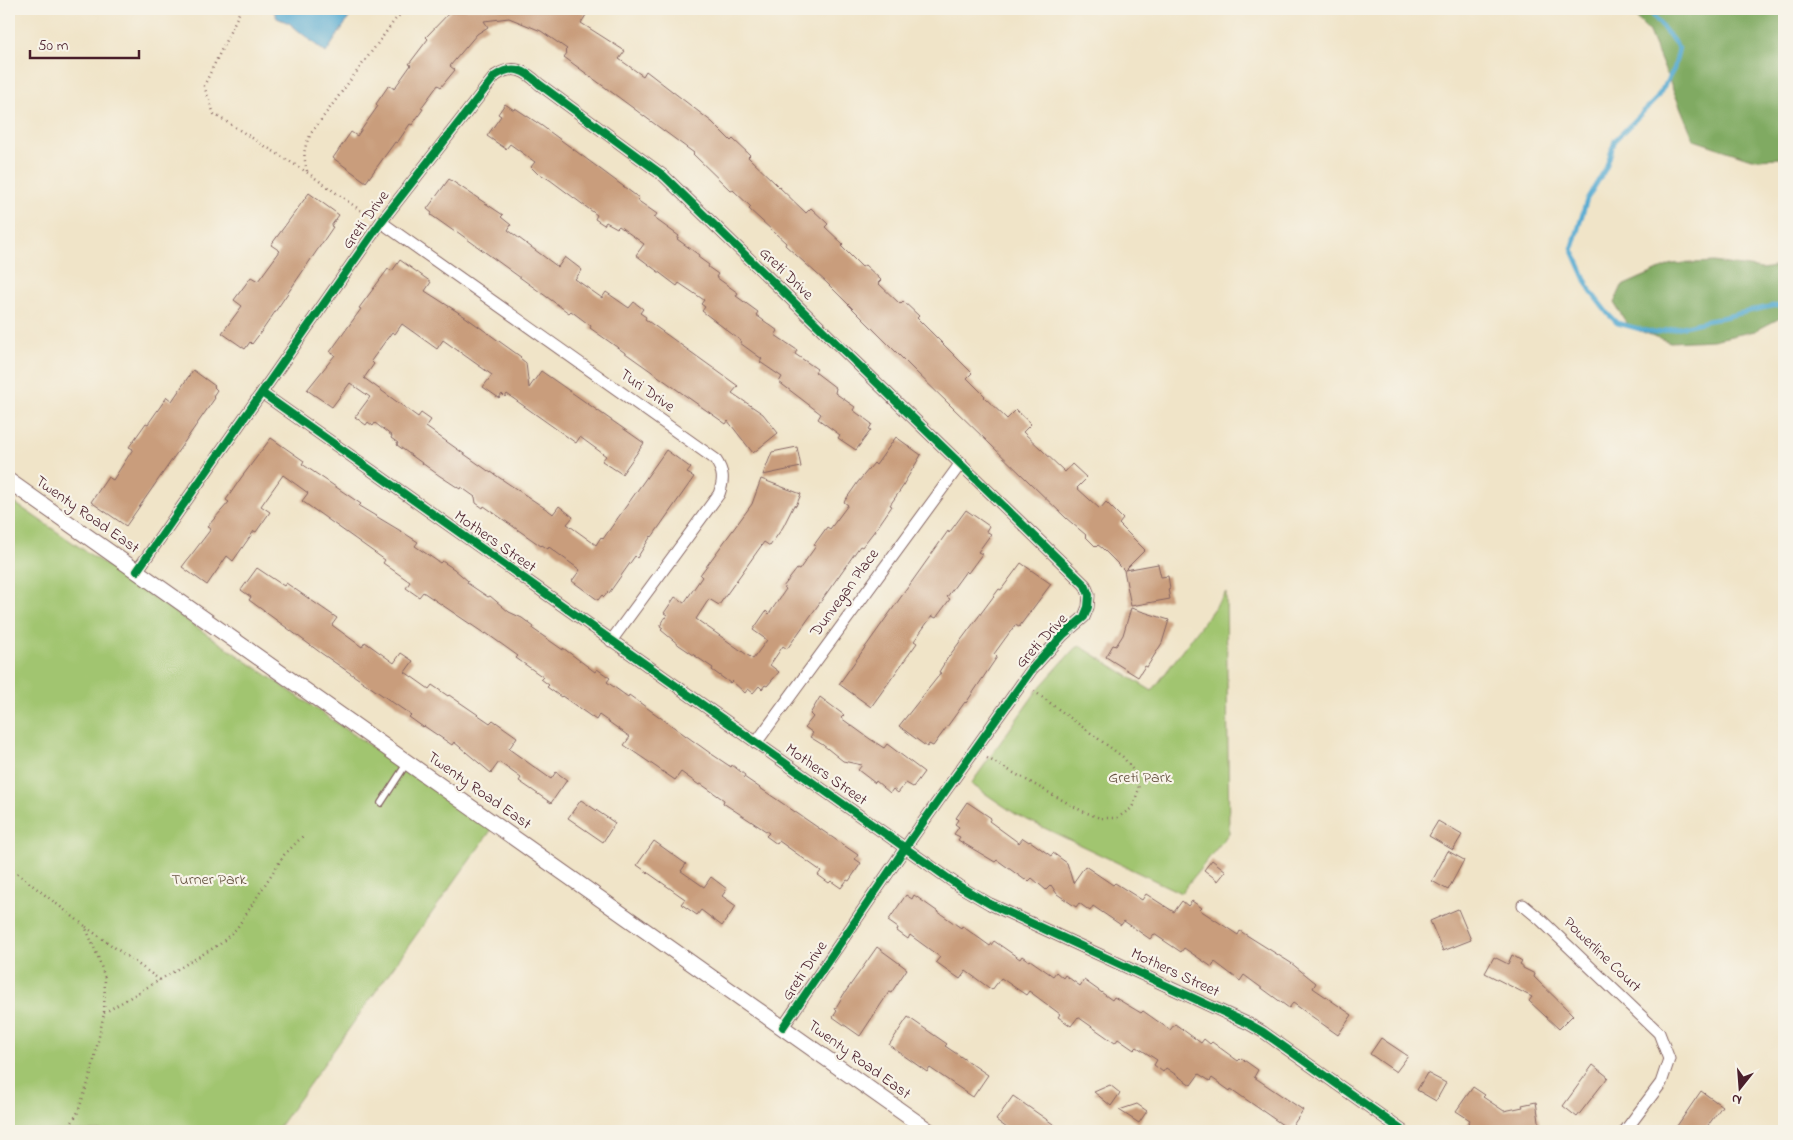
<svg xmlns="http://www.w3.org/2000/svg" width="1793" height="1140" viewBox="0 0 1793 1140" font-family="'Indie Flower',sans-serif">
<style>
.green{fill:#a1c56f;stroke:#76724d}
.forest{fill:#80aa62;stroke:#656446}
.water{fill:#56abd2;stroke:#50657e}
.lines{fill:none;stroke-linecap:round;stroke-linejoin:round}
.stream{stroke:#56abd2;stroke-width:4.5}
.building{fill:#c99d7b}
.service-casing{stroke:#846462;stroke-width:8}
.minor-casing{stroke:#846462;stroke-width:13}
.tertiary-casing{stroke:#846462;stroke-width:17}
.path{stroke:#846462;stroke-width:2.5;stroke-dasharray:1 4;stroke-linecap:butt}
.service{stroke:#fff;stroke-width:5.5}
.minor{stroke:#fff;stroke-width:11}
.tertiary{stroke:#fff;stroke-width:15}
.cycleway-casing{stroke:#f7f3e8;stroke-width:11}
.cycleway{stroke:#00873e;stroke-width:8}
.labels{text-anchor:middle;dominant-baseline:central;stroke-width:4.5;stroke-linejoin:round;paint-order:stroke}
.street-label{font-size:16px;fill:#4a1f2b;stroke:#f7f3e8}
.park-label{font-size:16px;fill:#64513f;stroke:#f7f3e8}
</style>
<rect width="100%" height="100%" fill="#f7f3e8"/>
<filter id="ink" filterUnits="userSpaceOnUse"><feTurbulence type="fractalNoise" baseFrequency=".02" numOctaves="2"/><feDisplacementMap in="SourceGraphic" scale="10" xChannelSelector="R" yChannelSelector="G"/><feConvolveMatrix kernelMatrix="1 2 1 2 8 2 1 2 1" color-interpolation-filters="sRGB"/></filter>
<filter id="wash" filterUnits="userSpaceOnUse"><feTurbulence type="fractalNoise" baseFrequency=".0096" numOctaves="4" result="noise"/><feDisplacementMap in="SourceGraphic" scale="20" xChannelSelector="R" yChannelSelector="G"/><feGaussianBlur stdDeviation="1.12" result="paint"/><feColorMatrix in="noise" values="0 0 0 0 0 0 0 0 0 0 0 0 0 0 0 0 0 1.4 0 .05"/><feComposite in="paint" operator="in"/></filter>
<g filter="url(#wash)">
<rect width="100%" height="100%" fill="#f0e4c8"/>
<!-- green -->
<g class="green">
<path d="M9,499L492,829L276,1131H9Z"/>
<path d="M1226,592L1229,833L1181,893L1017,815L971,784L1038,689L1074,649L1080,646L1152,691Z"/>
</g>
<!-- forest -->
<g class="forest">
<path d="M1629,9H1784V158L1751,159L1694,140L1649,32Z"/>
<path d="M1714,262L1762,269L1784,265V316L1755,331L1713,340L1670,342L1629,327L1614,303L1622,286L1672,264Z"/>
</g>
<!-- water -->
<path class="water" d="M273,9H353L354,10L326,53L289,23L277,18Z"/>
<g class="lines">
<!-- stream -->
<path class="stream" d="M1648,9L1679,48L1674,69L1657,98L1615,140L1606,168L1587,199L1572,249L1591,292L1608,314L1617,323L1655,333L1772,306H1784"/>
</g>
<g id="blocks">
<!-- building -->
<g class="building">
<path d="M453,9H577L586,15L581,23L625,51L619,59L643,76L646,71L712,122L731,141L733,139L750,155L748,157L806,213L811,208L828,224L825,227L843,244L841,246L862,267L865,265L881,280L878,283L900,304L903,301L919,316L917,318L972,373L967,378L985,396L984,397L1007,419L1016,410L1031,424L1023,432L1042,450L1065,472L1072,464L1087,478L1077,488L1100,509L1106,502L1123,519L1119,524L1145,550L1125,570L1158,564L1161,577L1168,576L1170,588L1168,589L1170,599L1131,606L1124,570L1102,548L1098,545L1096,547L1085,536L1086,535L1066,518L913,369L826,282L785,245L786,243L749,209L751,207L733,190L731,191L693,154L694,153L564,57L567,53L565,51L567,49L541,31L509,18L484,21L488,27L477,34L450,66L455,70L441,87L438,85L421,108L423,109L412,125L410,124L397,143L395,142L366,182L333,158L351,132L357,136L378,106L376,104L389,85L394,89L411,65L409,64L428,39L426,37Z"/>
<path d="M505,104L514,110L515,108L542,126L639,198L637,200L657,214L654,218L679,236L677,239L699,255L698,257L709,265L708,267L718,274L716,277L738,293L736,296L758,312L756,315L778,331L775,335L797,350L795,354L817,369L815,372L836,388L835,393L855,407L853,410L872,424L869,429L871,430L856,450L838,438L840,435L818,419L821,414L779,382L782,377L760,362L762,359L740,343L741,341L702,311L705,307L701,304L704,300L679,283L677,286L636,255L644,244L619,226L617,228L606,222L604,225L595,219L597,215L550,180L540,174L539,175L531,167L535,162L510,144L506,149L487,136L501,116L498,114Z"/>
<path d="M449,179L503,215L501,217L511,225L508,230L558,267L565,257L582,270L575,279L602,298L606,292L629,308L634,302L643,309L640,313L646,317L645,319L738,386L732,393L763,414L778,433L753,453L728,421L726,424L693,401L590,328L591,326L571,311L569,313L456,231L455,232L431,215L432,213L427,209Z"/>
<path d="M309,193L339,215L331,226L333,227L264,328L252,344L250,342L245,349L222,333L242,306L234,300L251,277L258,281L280,251L271,245Z"/>
<path d="M400,260L431,282L425,291L464,316L521,357L520,358L526,363L529,388L541,371L644,443L622,474L602,461L606,456L580,437L576,443L507,394L505,397L502,394L499,398L483,387L492,375L443,340L437,349L402,324L395,334L392,332L371,361L374,364L364,378L418,417L421,413L431,420L426,427L491,473V472L552,513L553,514L559,506L573,517L567,524L596,545L601,537L603,539L666,450L691,468L687,473L694,477L652,537L651,536L637,558L635,556L609,593L608,592L604,597L602,595L598,600L572,581L580,570L549,547L548,549L542,545L541,546L484,506L483,508L476,503L475,497L461,487L460,489L440,476L397,445L398,443L391,438L392,436L375,423L373,426L368,422L366,425L355,417L370,397L350,383L332,407L307,390L335,355L330,352L361,309L359,308L388,269L392,271Z"/>
<path d="M193,370L215,386L214,387L217,390L213,396L215,398L126,526L91,502L108,477L113,480L133,449L129,447L146,423L148,424L167,397L172,401Z"/>
<path d="M896,437L921,455L903,485H904L890,505L892,506L879,525L862,547L860,546L787,649L783,646L770,665L779,672L767,686L765,685L762,689L759,686L753,693L748,689L745,693L732,681L730,683L712,670L713,668L679,645L661,630L663,628L660,626L667,615L664,613L675,597L684,603L702,577L700,575L752,504L761,479L801,494L796,506L794,505L783,527L770,546L764,542L719,605L709,599L696,619L753,659L767,640L753,630L766,611L769,614L786,589L783,587L797,569L799,570L816,546L814,545L827,527L830,529L848,505L844,502L858,482L874,463L876,465Z"/>
<path d="M271,438L304,461L302,464L361,504L359,506L404,533L418,542L415,546L440,563L442,561L454,569L468,581L467,583L488,597L490,596L509,612L522,618L534,627L533,629L563,650V648L595,672L597,669L610,678L607,682L628,697L629,695L710,753L731,767L732,765L745,775L744,777L858,855L855,859L861,863L849,881L847,880L841,888L831,881L829,883L818,875L821,871L779,841L777,844L766,836L769,833L723,803L724,800L701,784L699,785L681,772L675,780L624,745L630,737L599,715L596,720L562,696L561,697L547,687L549,685L541,679L543,677L516,658L518,656L486,633L485,634L423,592L419,597L406,588L410,582L383,563L385,560L302,501L308,493L283,475L261,506L270,512L256,532L254,531L233,561L227,556L207,585L182,567L211,529L207,527L229,502L226,500L241,478Z"/>
<path d="M797,447L801,467L763,475L772,452Z"/>
<path d="M966,510L989,526L986,531L991,534L978,552L982,554L968,573L966,571L947,597L950,599L936,618L932,616L914,641L917,643L871,707L839,684L948,531L949,533Z"/>
<path d="M1021,563L1051,584L1019,627L1015,625L994,654L997,657L966,703L965,702L933,746L929,744L927,747L899,726L941,673L939,672L947,659L999,589L1001,590Z"/>
<path d="M257,568L284,586L286,583L337,618L332,625L362,647L365,642L394,663L401,653L413,661L405,672L429,689L432,685L448,696L449,695L490,723L493,720L517,737L509,749L551,779L556,772L567,780L551,803L519,781L521,778L499,762L491,773L454,742L452,745L424,726L423,727L409,717L411,715L321,653L249,600L251,597L241,590Z"/>
<path d="M1131,608L1169,620L1162,643L1147,667L1145,666L1138,677L1106,657L1113,645L1116,646L1123,635Z"/>
<path d="M820,697L844,715L841,718L870,739L884,748L887,744L924,772L913,787L906,783L898,793L893,789L890,793L876,781L875,783L858,770L862,765L843,761L823,745L810,737L813,733L805,727L813,717L810,714Z"/>
<path d="M581,800L615,823L603,842L568,818Z"/>
<path d="M967,802L991,818L989,821L1019,843L1023,838L1029,842L1030,841L1051,856L1053,853L1067,863L1073,883L1085,866L1113,885L1115,883L1142,900L1146,894L1174,912L1182,901L1188,906L1192,901L1202,908L1200,910L1238,935L1240,931L1291,963L1316,983L1313,988L1352,1015L1338,1035L1293,1003L1289,1008L1244,975L1240,981L1215,962L1212,967L1184,948L1181,952L1154,934L1150,939L1124,921L1121,925L1093,906L1090,911L1079,903L1076,907L1057,894L1051,885L1046,890L1032,878L1029,881L1026,878L1025,880L1000,862L997,860L995,862L958,840L960,837L954,834L959,827L955,824L958,820L956,818Z"/>
<path d="M1438,821L1462,835L1453,850L1429,836Z"/>
<path d="M654,841L686,864L681,871L704,887L711,877L727,889L722,896L736,906L722,926L701,910L697,915L681,904L685,899L637,865Z"/>
<path d="M1448,851L1464,860L1448,890L1432,881Z"/>
<path d="M1212,860L1226,871L1218,881L1204,870Z"/>
<path d="M906,895L912,899L914,895L961,928L962,926L990,946L994,941L1020,959L1022,956L1029,961L1030,960L1053,976L1056,972L1063,978L1065,975L1080,986L1084,980L1112,1000L1114,997L1141,1013L1143,1011L1170,1030L1175,1024L1201,1043L1204,1039L1210,1044L1212,1042L1238,1061L1241,1058L1258,1070L1254,1077L1303,1110L1290,1130L1231,1089L1230,1091L1212,1078L1210,1081L1199,1074L1191,1085L1166,1068L1163,1072L1154,1065L1157,1060L1137,1047L1134,1050L1118,1039L1115,1043L1078,1017L1071,1026L1058,1017L1060,1014L1029,991L1026,995L1001,978L992,990L966,971L960,979L936,962L940,957L910,935L908,939L897,931L898,928L888,921Z"/>
<path d="M1458,909L1471,940L1443,951L1430,921Z"/>
<path d="M877,947L907,969L891,993L889,992L860,1036L833,1017L837,1011L835,1009L844,994Z"/>
<path d="M1512,955L1522,961L1520,964L1523,966V968L1535,974L1534,977L1573,1015L1559,1029L1529,1001L1532,997L1485,973L1494,957L1508,964Z"/>
<path d="M908,1017L947,1044L945,1046L988,1075L973,1097L930,1068L927,1072L889,1045Z"/>
<path d="M1381,1038L1408,1056L1396,1072L1370,1054Z"/>
<path d="M1593,1065L1608,1077L1577,1117L1563,1106Z"/>
<path d="M1427,1073L1446,1083L1436,1101L1417,1090Z"/>
<path d="M1110,1085L1120,1093L1111,1106L1094,1092Z"/>
<path d="M1473,1087L1485,1095L1483,1097L1504,1111L1523,1107L1522,1105L1536,1102L1540,1127L1526,1129V1126L1499,1131H1475L1467,1125L1470,1120L1456,1111Z"/>
<path d="M1701,1091L1722,1106L1704,1131H1685L1677,1126Z"/>
<path d="M1013,1096L1063,1131H1011L996,1120Z"/>
<path d="M1137,1104L1147,1111L1139,1123L1119,1110Z"/>
</g>
</g>
</g>
<g filter="url(#ink)">
<use href="#blocks" fill-opacity="0" stroke="#846462" stroke-width="1"/>
<g class="lines">
<!-- service casing -->
<g class="service-casing">
<path id="service" d="M381,803L407,763"/>
</g>
<!-- minor casing -->
<g class="minor-casing">
<g id="minor">
<path d="M381,222L715,459C724,472 724,480 719,494L611,641"/>
<path d="M262,393L959,886L990,904L1249,1024L1263,1032L1403,1131"/>
<path d="M137,571L381,222L495,76C513,64 525,70 539,84L664,176L1085,585L1089,595L1088,607L1084,617L1063,635L1032,669L914,835L783,1027"/>
<path d="M756,743L961,463"/>
<path d="M1523,905L1541,920L1659,1033L1669,1059L1661,1083L1625,1131"/>
</g>
</g>
<!-- tertiary casing -->
<g class="tertiary-casing">
<path id="tertiary" d="M9,481L929,1131"/>
</g>
<!-- path -->
<g class="path">
<path d="M241,9L204,86L214,114L308,173L367,215"/>
<path d="M307,171C303,154 303,148 312,132L395,20L405,9"/>
<path d="M987,758L1082,811L1100,818H1117L1132,808L1139,789L1136,774L1123,757L1034,691"/>
<path d="M9,867L85,926L98,957L105,978L104,1013L91,1074L78,1112L67,1131"/>
<path d="M86,927L160,980"/>
<path d="M104,1013L220,944L237,928L284,855L305,834"/>
</g>
<!-- service -->
<use href="#service" class="service"/>
<!-- minor -->
<use href="#minor" class="minor"/>
<!-- tertiary -->
<use href="#tertiary" class="tertiary"/>
<!-- cycleway casing -->
<g class="cycleway-casing">
<g id="cycleway">
<path d="M262,393L959,886L990,904L1249,1024L1263,1032L1403,1131"/>
<path d="M137,571L381,222L495,76C513,64 525,70 539,84L664,176L1085,585L1089,595L1088,607L1084,617L1063,635L1032,669L914,835L783,1027"/>
</g>
</g>
<!-- cycleway -->
<use href="#cycleway" class="cycleway"/>
</g>
</g>
<g class="labels">
<!-- street labels -->
<g class="street-label">
<text transform="translate(366 220) rotate(-54)">Greti Drive</text>
<text transform="translate(786 274) rotate(44)">Greti Drive</text>
<text transform="translate(647 391) rotate(35)">Turi Drive</text>
<text transform="translate(87 515) rotate(35)">Twenty Road East</text>
<text transform="translate(495 542) rotate(35)">Mothers Street</text>
<text transform="translate(845 593) rotate(-54)">Dunvegan Place</text>
<text transform="translate(1042 641) rotate(-47)">Greti Drive</text>
<text transform="translate(826 775) rotate(35)">Mothers Street</text>
<text transform="translate(479 791) rotate(35)">Twenty Road East</text>
<text transform="translate(1602 955) rotate(44)">Powerline Court</text>
<text transform="translate(805 971) rotate(-56)">Greti Drive</text>
<text transform="translate(1175 973) rotate(25)">Mothers Street</text>
<text transform="translate(859 1060) rotate(36)">Twenty Road East</text>
</g>
<!-- park labels -->
<g class="park-label">
<text x="1140" y="778">Greti Park</text>
<text x="209" y="880">Turner Park</text>
</g>
</g>
<!-- margin -->
<rect width="1793" height="1140" fill="none" stroke="#f7f3e8" stroke-width="30"/>
<!-- north arrow -->
<g transform="translate(1740 1088) rotate(197)" stroke="#f7f3e8" stroke-width="4" paint-order="stroke">
<path d="M0-4L9 19L0 12L-9 19Z" fill="#4a1f2b"/>
<text y="-8" font-size="14" font-weight="bold" text-anchor="middle" fill="#4a1f2b">N</text>
</g>
<!-- scale -->
<path d="M30 50v8h109v-8" fill="none" stroke="#4a1f2b" stroke-width="2.5"/>
<text x="38" y="50" font-size="15" fill="#4a1f2b" stroke="#f7f3e8" stroke-width="4" paint-order="stroke">50 m</text>
</svg>
